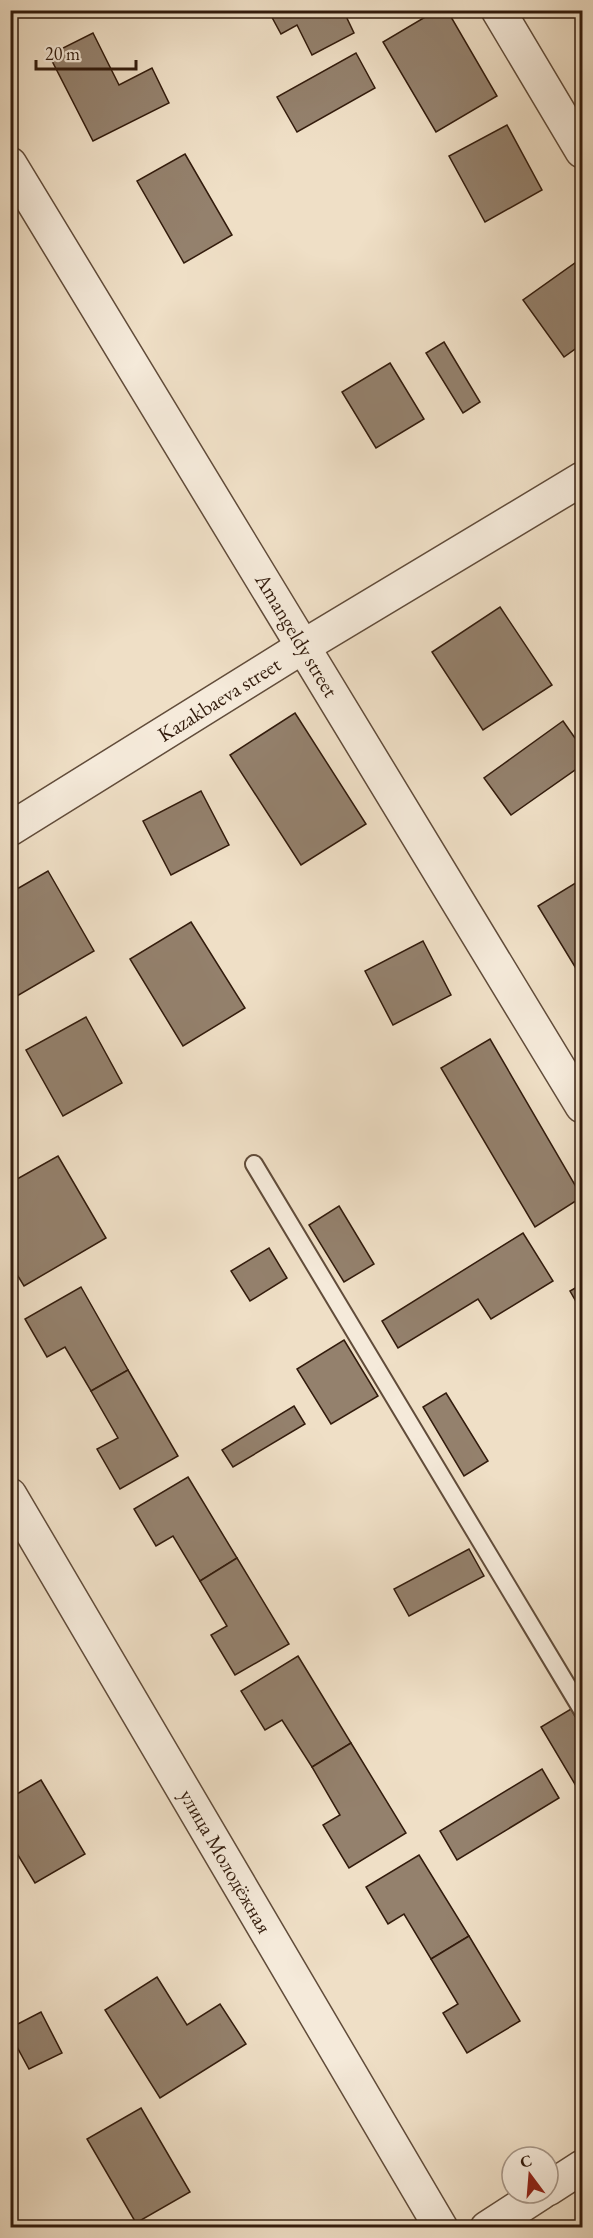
<svg xmlns="http://www.w3.org/2000/svg" width="593" height="2238" viewBox="0 0 593 2238" font-family="'EB Garamond',serif">
<style>
.building{fill:#94816d;stroke:#321b0c;stroke-width:1.5}
.lines{fill:none;stroke-linecap:round;stroke-linejoin:round}
.lane-casing{stroke:#614c3a;stroke-width:20}
.street-casing{stroke:#614c3a;stroke-width:36}
.lane{stroke:#f5eada;stroke-width:16}
.street{stroke:#f5eada;stroke-width:33}
.labels{text-anchor:middle;dominant-baseline:central;stroke-width:5;stroke-linejoin:round;paint-order:stroke}
.street-label{font-size:21px;fill:#321b0c;stroke:#f5eada}
</style>
<rect width="100%" height="100%" fill="#efdfc6"/>
<filter id="stains"><feTurbulence type="fractalNoise" baseFrequency=".00333" numOctaves="4"/><feColorMatrix values="0 0 0 0 .2 0 0 0 0 .09 0 0 0 0 .02 0 0 0 .5 -.17"/></filter>
<radialGradient id="worn" r=".72"><stop offset=".6" stop-color="#630" stop-opacity="0"/><stop offset="1" stop-color="#630" stop-opacity=".3"/></radialGradient>
<!-- building -->
<g class="building">
<path d="M268,10H343L354,33L312,55L297,25L281,34Z"/>
<path d="M437,10H447L497,96L436,132L383,42Z"/>
<path d="M93,33L119,85L152,68L169,103L93,141L49,55Z"/>
<path d="M356,53L375,88L297,132L277,97Z"/>
<path d="M507,125L542,190L485,222L449,156Z"/>
<path d="M185,154L232,235L184,263L137,181Z"/>
<path d="M582,258V344L564,357L523,300Z"/>
<path d="M444,342L480,402L463,413L426,353Z"/>
<path d="M390,363L424,419L376,448L342,392Z"/>
<path d="M500,607L552,685L483,730L432,652Z"/>
<path d="M295,713L366,824L301,865L230,755Z"/>
<path d="M563,721L582,748V765L511,815L484,778Z"/>
<path d="M201,791L229,845L171,875L143,821Z"/>
<path d="M48,871L94,951L17,996L10,985V893Z"/>
<path d="M582,879V973L580,975L538,906Z"/>
<path d="M191,922L245,1008L183,1046L130,959Z"/>
<path d="M423,941L451,995L393,1025L365,971Z"/>
<path d="M86,1017L122,1083L63,1116L26,1050Z"/>
<path d="M490,1039L582,1197L535,1227L441,1068Z"/>
<path d="M58,1156L106,1238L24,1286L10,1263V1183Z"/>
<path d="M339,1206L374,1264L344,1282L309,1225Z"/>
<path d="M523,1233L553,1281L491,1319L478,1299L398,1348L382,1321Z"/>
<path d="M269,1248L287,1278L250,1301L231,1271Z"/>
<path d="M582,1284V1312L570,1291Z"/>
<path d="M81,1287L128,1370L91,1391L65,1347L47,1357L25,1319Z"/>
<path d="M344,1340L378,1396L331,1424L297,1369Z"/>
<path d="M128,1370L178,1456L120,1489L97,1449L118,1438L91,1391Z"/>
<path d="M446,1393L488,1461L464,1476L423,1407Z"/>
<path d="M294,1406L305,1424L233,1467L222,1450Z"/>
<path d="M188,1477L237,1558L200,1581L173,1536L156,1546L134,1509Z"/>
<path d="M469,1549L484,1576L409,1616L394,1589Z"/>
<path d="M237,1558L289,1644L235,1675L211,1635L227,1626L200,1581Z"/>
<path d="M298,1656L351,1743L312,1767L282,1720L265,1730L241,1691Z"/>
<path d="M571,1709L582,1729V1796L541,1727Z"/>
<path d="M351,1743L406,1833L349,1868L323,1825L340,1815L312,1767Z"/>
<path d="M542,1769L559,1798L457,1860L440,1831Z"/>
<path d="M41,1780L85,1854L35,1883L10,1842V1798Z"/>
<path d="M419,1855L469,1936L431,1959L404,1914L388,1924L366,1887Z"/>
<path d="M469,1936L520,2021L467,2053L443,2013L458,2004L431,1959Z"/>
<path d="M157,1977L187,2025L220,2004L246,2044L160,2098L105,2010Z"/>
<path d="M41,2012L62,2053L29,2069L10,2034V2028Z"/>
<path d="M141,2108L190,2192L136,2223L87,2139Z"/>
</g>
<g class="lines">
<!-- lane casing -->
<g class="lane-casing">
<path id="lane" d="M254,1164L582,1710"/>
</g>
<!-- street casing -->
<g class="street-casing">
<g id="street">
<path d="M498,10L582,151"/>
<path d="M10,164L582,1106"/>
<path d="M10,829L304,646L582,479"/>
<path d="M10,1495L441,2228"/>
<path d="M548,2189L582,2167"/>
<path d="M487,2228L541,2193"/>
</g>
</g>
<!-- lane -->
<use href="#lane" class="lane"/>
<!-- street -->
<use href="#street" class="street"/>
</g>
<g class="labels">
<!-- street labels -->
<g class="street-label">
<text transform="translate(297 635) rotate(59)">Amangeldy street</text>
<text transform="translate(219 699) rotate(-32)">Kazakbaeva street</text>
<text transform="translate(226 1861) rotate(60)">улица Молодёжная</text>
</g>
</g>
<!-- margin -->
<rect width="593" height="2238" fill="none" stroke="#efdfc6" stroke-width="36"/>
<rect x="12" y="12" width="569" height="2214" fill="none" stroke="#321b0c" stroke-width="3"/>
<rect x="18" y="18" width="557" height="2202" fill="none" stroke="#321b0c" stroke-width="1.5"/>
<!-- north arrow -->
<g transform="translate(530 2175) rotate(344)"><circle r="28" fill="#f5eada" stroke="#a79788" stroke-width="1.5"/>
<path d="M0-4.5L10 22L0 15L-10 22Z" fill="#8f2418"/>
<text y="-9" font-size="16" font-weight="bold" text-anchor="middle" fill="#321b0c">С</text>
</g>
<!-- scale -->
<path d="M36 60v9h100v-9" fill="none" stroke="#321b0c" stroke-width="3"/>
<text x="45" y="60" font-size="18" fill="#321b0c" stroke="#f5eada" stroke-width="4.5" paint-order="stroke">20 m</text>
<rect width="100%" height="100%" filter="url(#stains)"/>
<rect width="100%" height="100%" fill="url(#worn)"/>
</svg>
